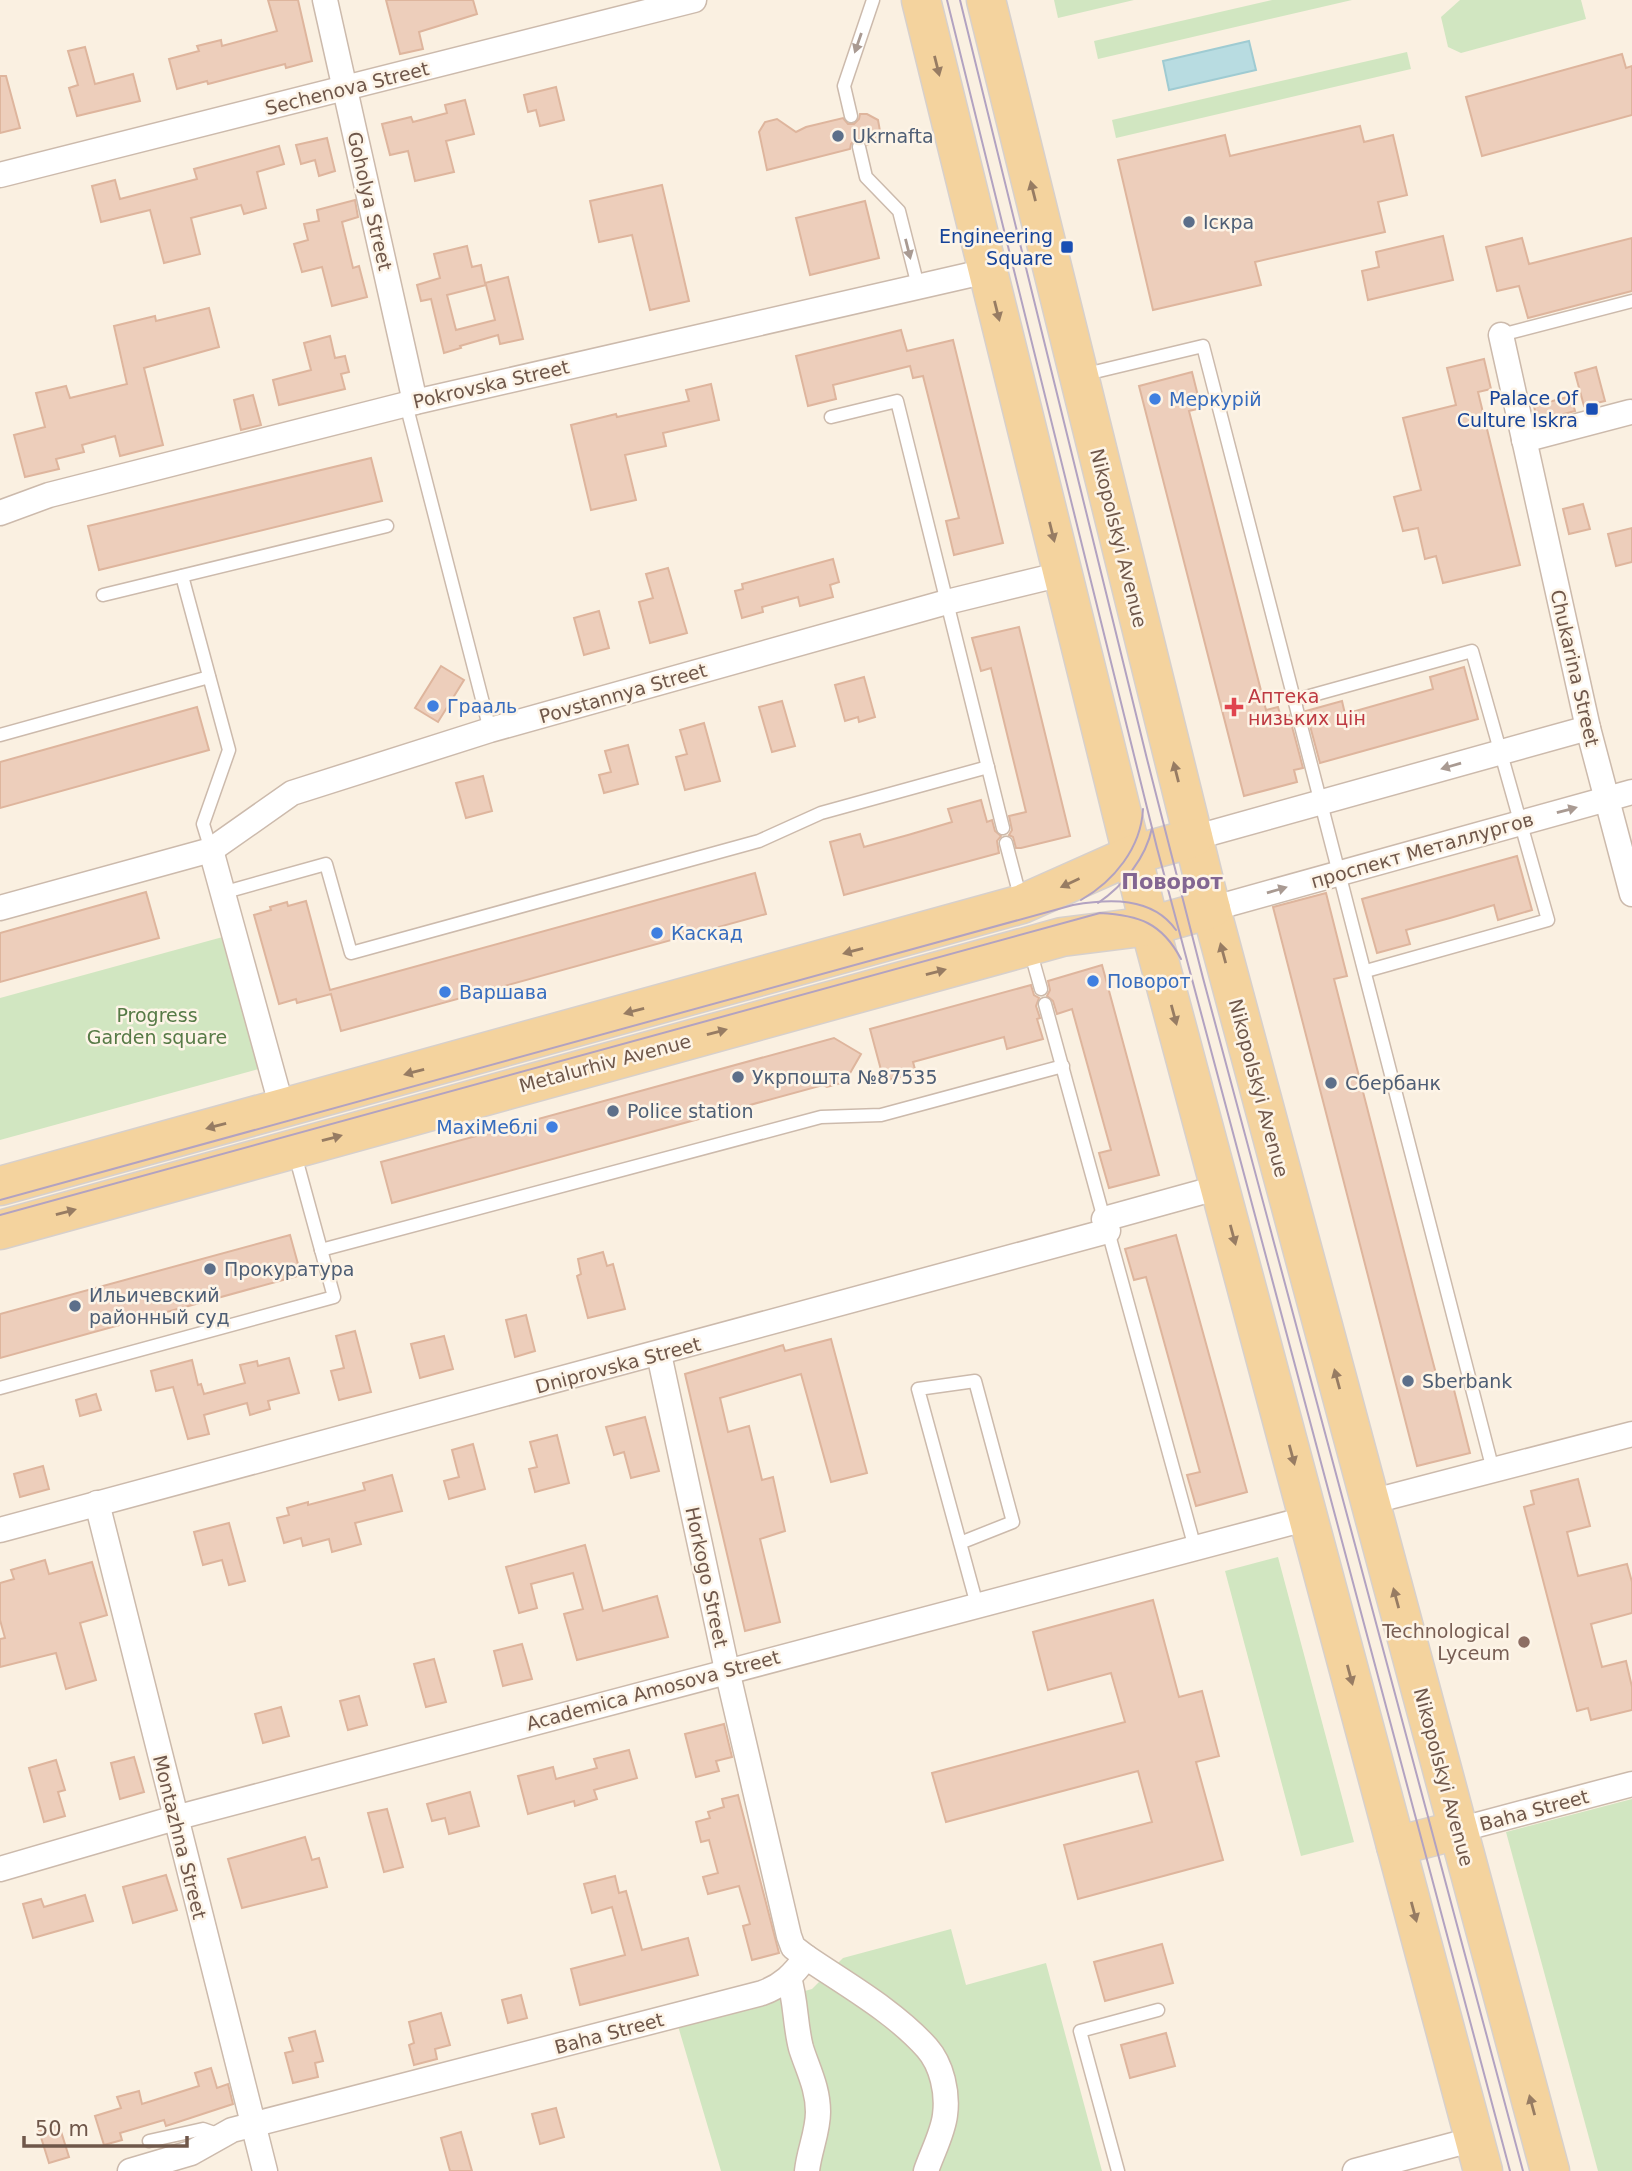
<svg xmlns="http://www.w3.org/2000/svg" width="1632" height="2171" viewBox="0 0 1632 2171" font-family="'DejaVu Sans',sans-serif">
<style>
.green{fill:#d1e6c1}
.water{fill:#b8dce1;stroke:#9fcbd2;stroke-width:2}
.building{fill:#edcebb;stroke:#deb59d;stroke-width:2;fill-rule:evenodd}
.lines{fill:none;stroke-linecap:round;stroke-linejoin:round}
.service-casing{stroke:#ccbaac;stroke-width:15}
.minor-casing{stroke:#ccbaac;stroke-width:27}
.primary-casing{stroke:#d7d0cc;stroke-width:41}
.service{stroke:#fff;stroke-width:12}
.minor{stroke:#fff;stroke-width:24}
.primary{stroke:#f4d39e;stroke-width:38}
.tram{stroke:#b2a2c1;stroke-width:2}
.oneway{fill:#a99a92}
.oneway2{fill:#977c63}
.service-dot{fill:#5c6f8a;stroke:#fdf4e7;stroke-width:2.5}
.transit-dot{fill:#1a4fb4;stroke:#fdf4e7;stroke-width:2.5}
.shop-dot{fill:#3f7fe0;stroke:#fdf4e7;stroke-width:2.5}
.health-dot{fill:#e0444e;stroke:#fdf4e7;stroke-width:2.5}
.education-dot{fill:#8d6e63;stroke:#fdf4e7;stroke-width:2.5}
.labels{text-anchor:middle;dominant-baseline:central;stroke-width:5;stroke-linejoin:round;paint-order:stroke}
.street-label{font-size:19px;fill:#6f574a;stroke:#fdf4e7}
.service-label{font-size:19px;fill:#4e5e75;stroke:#fdf4e7;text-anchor:start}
.transit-label{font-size:19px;fill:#164399;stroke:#fdf4e7;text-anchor:end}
.shop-label{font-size:19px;fill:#366cbe;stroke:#fdf4e7;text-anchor:start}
.health-label{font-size:19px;fill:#be3a42;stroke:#fdf4e7;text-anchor:start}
.park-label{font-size:19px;fill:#567a46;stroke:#fdf4e7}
.education-label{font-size:19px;fill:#785e54;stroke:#fdf4e7;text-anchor:end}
.neighbourhood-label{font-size:21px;font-weight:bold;fill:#836692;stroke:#fdf4e7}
</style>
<rect width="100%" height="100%" fill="#faf0e1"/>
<!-- green -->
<g class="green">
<path d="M1054,0H1134L1058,18Z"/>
<path d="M1272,0H1352L1098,59L1094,41Z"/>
<path d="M1460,0H1581L1586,19L1461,53L1448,47L1441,17Z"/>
<path d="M1407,52L1411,69L1116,138L1112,120Z"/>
<path d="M230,935L266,1067L0,1140V998Z"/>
<path d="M1278,1557L1354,1842L1301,1856L1225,1571Z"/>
<path d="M1632,1799V2171H1598L1506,1832Z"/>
<path d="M951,1929L966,1985L1046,1963L1102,2171H721L678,2026L812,1989L843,1958Z"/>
</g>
<!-- water -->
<path class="water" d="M1249,41L1256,70L1169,90L1163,61Z"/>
<!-- building -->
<g class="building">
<path d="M268,0H298L312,61L286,68L285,64L208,84L207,81L177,89L169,59L199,51L197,46L221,40L222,46L277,31Z"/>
<path d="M386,0H473L477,14L419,32L423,49L400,54Z"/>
<path d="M85,47L95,84L133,74L140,101L77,116L69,88L78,85L68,51Z"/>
<path d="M1622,54L1626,68L1632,66V115L1482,156L1466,97Z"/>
<path d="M0,76H6L20,128L0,133Z"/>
<path d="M556,87L564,120L540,126L536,110L528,112L524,95Z"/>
<path d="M465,100L474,134L446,141L454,172L415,181L408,151L390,155L382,124L411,117L413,122L447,113L445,105Z"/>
<path d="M860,114H867L878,120L880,131L874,142L867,145L862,139H856L851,144L850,149L767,170L759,132L765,122L777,119L796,132L806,127L843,118L848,124H854L859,119Z"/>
<path d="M1360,126L1364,142L1393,135L1407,195L1378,202L1385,232L1255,262L1261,285L1153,310L1118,160L1225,135L1230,156Z"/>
<path d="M327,138L335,171L319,176L315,160L301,164L296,145Z"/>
<path d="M279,146L284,164L257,172L266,208L244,214L241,205L191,218L200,254L164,263L150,210L101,222L92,186L115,180L120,199L197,179L194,169Z"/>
<path d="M662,185L689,301L650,310L632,235L599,242L590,201Z"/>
<path d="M355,200L358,217L342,222L353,268L359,266L367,297L332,306L322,267L302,272L294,244L308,240L304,224L319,221L317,210Z"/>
<path d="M865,201L879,258L810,275L796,218Z"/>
<path d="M1443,236L1453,280L1368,300L1362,271L1379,267L1376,252Z"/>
<path d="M1522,238L1529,264L1632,238V291L1528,318L1519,286L1497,291L1486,247Z"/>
<path d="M467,246L472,267L481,265L485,283L508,277L523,339L500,344L498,335L460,346L461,348L444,353L431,299L421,301L417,285L440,278L434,254ZM486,285L495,320L456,330L447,295Z"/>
<path d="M209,308L219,347L144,368L163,445L120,456L115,436L82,445L84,452L56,459L59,469L25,477L14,435L45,427L36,393L66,386L70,398L127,384L114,326L155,316L156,321Z"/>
<path d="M901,330L907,351L953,340L1003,543L954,555L946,521L959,518L923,376L913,378L910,366L833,385L836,399L808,406L796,356Z"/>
<path d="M330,336L335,358L345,356L349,372L341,374L345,389L279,405L273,380L311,370L304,343Z"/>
<path d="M1484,359L1491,389L1478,392L1520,565L1443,583L1436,556L1425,559L1418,528L1403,531L1394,497L1421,490L1403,418L1456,405L1447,368Z"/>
<path d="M1596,367L1605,401L1584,406L1575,373Z"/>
<path d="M1192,372L1201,408L1189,411L1266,710L1278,707L1281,718L1289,715L1303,768L1294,770L1297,782L1244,796L1139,386Z"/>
<path d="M711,384L719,420L663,433L666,446L625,455L636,500L591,510L571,425L616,414L617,417L689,401L686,390Z"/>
<path d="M253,395L261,425L241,430L234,400Z"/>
<path d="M1571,396L1575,411L1537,421L1534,406Z"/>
<path d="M371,458L382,501L99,570L88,526Z"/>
<path d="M1583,504L1590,529L1569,534L1563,509Z"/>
<path d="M1632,528V562L1616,566L1608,534Z"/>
<path d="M833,559L839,582L830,585L833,597L800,606L798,597L762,607L763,612L742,618L735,591L743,589L742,584Z"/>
<path d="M668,568L687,633L650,643L639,602L653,598L646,574Z"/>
<path d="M599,611L609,648L584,655L574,618Z"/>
<path d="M1019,627L1070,836L1021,848H1016L1013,837L1009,835L1012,830L1009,816L1026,812L991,668L981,671L972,638Z"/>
<path d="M441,666L464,680L438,722L415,708Z"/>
<path d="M1464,667L1478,719L1320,763L1306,711L1342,701L1345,714L1433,689L1430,677Z"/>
<path d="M864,677L875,717L859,722L858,717L845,721L835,685Z"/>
<path d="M782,701L795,746L772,752L759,707Z"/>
<path d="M197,707L209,750L0,808V762Z"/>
<path d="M704,723L720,781L685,790L676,757L687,754L680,730Z"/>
<path d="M628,745L638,784L604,793L599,775L611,772L605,751Z"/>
<path d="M483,776L492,811L466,818L456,783Z"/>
<path d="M981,800L987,822L992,820L995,831L1001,836L997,841L999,853L844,895L830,842L860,834L864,847L908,835L952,822L948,809Z"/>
<path d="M1517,856L1532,910L1498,920L1494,905L1450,918L1406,930L1410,944L1377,953L1362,899Z"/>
<path d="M755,873L766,914L341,1031L331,994L297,1003L296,999L279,1004L254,915L271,910L270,907L287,902L288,906L306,901L330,990Z"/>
<path d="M146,892L159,938L0,982V933Z"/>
<path d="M1326,893L1347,976L1334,979L1416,1298L1439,1385L1452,1382L1470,1453L1417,1466L1273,907Z"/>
<path d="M1102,965L1159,1175L1109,1188L1099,1153L1111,1150L1072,1009L1057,1014L1053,1001L1047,996L1050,990L1048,981Z"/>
<path d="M1031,985L1034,995L1039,998L1036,1006L1040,1018L1037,1019L1043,1039L1007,1049L1004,1037L913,1062L916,1073L884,1081L870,1029Z"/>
<path d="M834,1038L861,1054L845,1082L827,1087L823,1085L392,1203L381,1162Z"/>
<path d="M290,1235L301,1275L0,1358V1314Z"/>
<path d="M1176,1235L1247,1492L1196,1506L1187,1475L1200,1472L1155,1309L1146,1277L1134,1280L1125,1249Z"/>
<path d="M603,1252L607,1266L613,1264L625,1309L588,1318L577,1276L581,1274L578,1259Z"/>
<path d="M526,1315L535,1351L515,1357L506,1320Z"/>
<path d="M355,1331L371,1392L339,1400L331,1371L344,1368L336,1336Z"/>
<path d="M444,1336L453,1369L420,1378L411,1344Z"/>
<path d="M831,1339L867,1473L831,1482L801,1374L720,1398L728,1432L749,1426L762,1480L773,1477L785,1531L760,1539L780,1622L745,1631L685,1374L783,1345L785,1351Z"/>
<path d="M289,1358L299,1393L268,1401L270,1409L250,1415L247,1403L204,1415L209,1434L188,1439L173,1387L156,1391L151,1371L192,1360L198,1385L201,1384L204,1394L245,1383L240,1365L257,1361L258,1366Z"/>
<path d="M96,1394L101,1410L80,1416L76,1400Z"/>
<path d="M645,1417L659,1471L631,1478L624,1452L614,1455L606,1427Z"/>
<path d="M557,1435L569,1483L535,1492L529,1469L537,1467L530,1442Z"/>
<path d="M473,1444L485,1489L449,1499L444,1481L459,1477L452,1450Z"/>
<path d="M43,1466L49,1489L20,1497L14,1474Z"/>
<path d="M392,1475L402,1511L355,1523L361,1544L332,1552L329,1539L303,1546L301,1538L284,1543L277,1518L289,1515L287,1508L308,1502V1505L365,1490L363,1483Z"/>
<path d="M1578,1479L1590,1526L1567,1532L1578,1576L1627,1564L1632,1582V1613L1591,1624L1602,1667L1626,1661L1632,1687V1710L1591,1720L1588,1708L1577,1711L1524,1507L1534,1504L1531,1491Z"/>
<path d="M229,1523L245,1581L229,1585L222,1560L203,1565L194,1532Z"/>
<path d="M585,1545L603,1611L657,1596L668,1637L577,1660L564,1614L583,1609L573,1573L531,1584L537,1608L519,1613L506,1567Z"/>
<path d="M45,1560L49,1574L92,1562L107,1615L80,1623L96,1680L66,1689L56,1653L0,1667V1639L5,1638L0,1620V1583L14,1579L11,1570Z"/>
<path d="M1153,1600L1179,1697L1202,1691L1219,1756L1196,1762L1223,1860L1078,1899L1064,1845L1152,1822L1138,1771L946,1822L932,1773L1125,1722L1111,1673L1048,1690L1033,1632Z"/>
<path d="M522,1644L532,1679L503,1686L494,1651Z"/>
<path d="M434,1659L446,1702L426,1707L414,1664Z"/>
<path d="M359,1696L367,1725L348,1730L340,1701Z"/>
<path d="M281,1707L289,1736L263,1743L255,1714Z"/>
<path d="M724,1724L732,1757L716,1761L719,1771L696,1777L685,1734Z"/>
<path d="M629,1750L637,1778L594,1790L597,1799L575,1806L574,1801L528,1814L518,1776L553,1767L556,1779L597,1768L594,1759Z"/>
<path d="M134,1757L144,1792L120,1799L111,1763Z"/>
<path d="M56,1760L65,1790L58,1792L65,1816L44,1822L29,1768Z"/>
<path d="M470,1792L479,1826L449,1834L445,1818L432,1821L427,1804Z"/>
<path d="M738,1795L779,1953L752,1960L743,1926L750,1924L739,1886L708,1894L703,1877L718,1873L709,1840L701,1842L696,1822L710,1818L708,1812L724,1807L722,1799Z"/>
<path d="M387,1809L403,1867L384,1872L368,1813Z"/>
<path d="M305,1837L312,1860L319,1858L327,1887L242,1908L228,1859Z"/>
<path d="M166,1875L177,1910L133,1923L123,1887Z"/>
<path d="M615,1876L619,1893L626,1891L642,1950L688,1938L698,1975L580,2005L571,1969L625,1955L612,1907L592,1913L584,1884Z"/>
<path d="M85,1895L93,1921L33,1938L23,1904L41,1899L44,1907Z"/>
<path d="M1162,1944L1173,1983L1105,2001L1094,1962Z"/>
<path d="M521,1995L527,2018L508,2023L502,2000Z"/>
<path d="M441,2013L450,2045L435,2049L437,2059L414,2065L409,2045L414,2043L409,2022Z"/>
<path d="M315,2031L323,2061L315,2063L318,2077L293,2083L285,2053L293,2051L289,2038Z"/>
<path d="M1166,2033L1175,2066L1130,2078L1121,2045Z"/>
<path d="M211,2068L217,2088L228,2084L233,2104L166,2126L164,2120L120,2133L122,2140L104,2145L95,2116L121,2108L117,2097L139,2091L142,2104L199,2086L195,2073Z"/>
<path d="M556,2108L564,2137L540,2144L532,2114Z"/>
<path d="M59,2125L69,2157L49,2163L39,2131Z"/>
<path d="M461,2132L472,2171H450L441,2138Z"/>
</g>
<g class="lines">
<!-- service casing -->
<g class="service-casing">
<g id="service">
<path d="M851,116L844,86L873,0"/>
<path d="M859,147L866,177L899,211L918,286"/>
<path d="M1501,335L1632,301"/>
<path d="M1082,375L1203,346L1493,1470"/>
<path d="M406,404L490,730"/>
<path d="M831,417L897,401L1003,828"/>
<path d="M182,576L229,750L203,824L211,850"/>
<path d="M103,595L387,526"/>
<path d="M1295,700L1472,651L1548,920L1366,971"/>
<path d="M0,735L209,677"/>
<path d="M1006,843L1021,900"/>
<path d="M222,893L326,864L351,953L759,841L821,813L988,767"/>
<path d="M1030,950L1041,989"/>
<path d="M1045,1004L1104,1219"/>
<path d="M1108,1231L1195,1548"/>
<path d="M321,1250L821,1117L881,1115L1063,1066"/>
<path d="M0,1388L334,1297L294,1151"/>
<path d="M960,1543L1013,1522L975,1381L918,1389L977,1605"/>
<path d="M149,2141L203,2129L220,2135"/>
<path d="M1118,2171L1080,2031L1158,2010"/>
</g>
</g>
<!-- minor casing -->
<g class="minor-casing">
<g id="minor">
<path d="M325,0L415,402"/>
<path d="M0,175L694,0"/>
<path d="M1501,335L1588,728L1632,894"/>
<path d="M1524,440L1630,412"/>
<path d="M0,513L49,495L415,402L987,271"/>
<path d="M1193,838L1588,728"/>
<path d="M211,850L282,1108"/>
<path d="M0,908L211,850L292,793L490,730L947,602L1062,574"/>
<path d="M1211,909L1632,792"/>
<path d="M659,1354L727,1670L789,1936L793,1947L806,1957"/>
<path d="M1370,1502L1632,1434"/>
<path d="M97,1503L265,2171"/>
<path d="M0,1530L1108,1231L1104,1219L1220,1187"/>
<path d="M1458,1830L1632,1784"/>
<path d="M0,1869L175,1818L1309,1518"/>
<path d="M789,1978C796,2001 795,2025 801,2048C808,2070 818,2088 818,2112C818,2132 809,2151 807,2171"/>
<path d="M130,2171L191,2153L232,2130L762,1993C782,1986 794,1974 806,1957C847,1985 894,2011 927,2048C942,2065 948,2093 945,2115C943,2133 932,2153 926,2171"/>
<path d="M1355,2171L1475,2139"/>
</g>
</g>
<!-- primary casing -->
<g class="primary-casing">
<g id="primary">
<path d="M921,0L1149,923L1483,2171"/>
<path d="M986,0L1211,909L1550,2171"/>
<path d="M0,1186L1022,904L1132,855L1193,838"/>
<path d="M0,1230L1062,937L1150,926L1211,909"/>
<path d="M1396,1846L1458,1830"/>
</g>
</g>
<!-- service -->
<use href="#service" class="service"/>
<!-- minor -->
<use href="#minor" class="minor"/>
<!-- primary -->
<use href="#primary" class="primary"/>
<!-- tram -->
<g class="tram">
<path d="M947,0L1157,848L1510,2171"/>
<path d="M960,0L1147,759L1203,978L1523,2171"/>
<path d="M1081,900C1114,881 1141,848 1143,809"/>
<path d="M1098,903C1123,886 1146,858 1152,828"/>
<path d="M0,1200L1073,905C1108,899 1152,896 1176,930"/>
<path d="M0,1215L1100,913C1139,915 1162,923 1181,959"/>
</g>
</g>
<!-- one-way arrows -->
<defs><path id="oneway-solid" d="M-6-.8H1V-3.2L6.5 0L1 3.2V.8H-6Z" transform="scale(1.75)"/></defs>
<g class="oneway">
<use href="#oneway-solid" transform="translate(858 43) rotate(109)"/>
<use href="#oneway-solid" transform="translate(908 249) rotate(76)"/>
<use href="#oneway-solid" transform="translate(1451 766) rotate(164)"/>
<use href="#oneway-solid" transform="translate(1567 810) rotate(-15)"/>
<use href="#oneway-solid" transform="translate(1277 890) rotate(-16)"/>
</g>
<g class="oneway2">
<use href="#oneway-solid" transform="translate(937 66) rotate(76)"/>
<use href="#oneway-solid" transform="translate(1033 191) rotate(-104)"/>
<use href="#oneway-solid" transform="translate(997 311) rotate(76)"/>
<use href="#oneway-solid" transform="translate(1052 532) rotate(76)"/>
<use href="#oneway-solid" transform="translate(1176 772) rotate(-104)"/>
<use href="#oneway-solid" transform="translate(1070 883) rotate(155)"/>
<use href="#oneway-solid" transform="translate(853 951) rotate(165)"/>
<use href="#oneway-solid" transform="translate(1223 953) rotate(-105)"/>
<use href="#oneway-solid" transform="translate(936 972) rotate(-15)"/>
<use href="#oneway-solid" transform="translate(634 1011) rotate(165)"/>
<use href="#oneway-solid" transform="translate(1174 1015) rotate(75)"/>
<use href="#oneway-solid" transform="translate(717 1032) rotate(-15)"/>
<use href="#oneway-solid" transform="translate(414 1072) rotate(165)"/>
<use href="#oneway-solid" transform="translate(216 1126) rotate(165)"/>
<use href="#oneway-solid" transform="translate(332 1138) rotate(-15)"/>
<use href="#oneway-solid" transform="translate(66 1212) rotate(-15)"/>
<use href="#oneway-solid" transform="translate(1233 1235) rotate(75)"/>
<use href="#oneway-solid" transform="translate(1337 1379) rotate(-105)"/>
<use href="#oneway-solid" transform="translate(1292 1455) rotate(75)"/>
<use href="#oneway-solid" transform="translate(1396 1598) rotate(-105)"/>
<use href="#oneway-solid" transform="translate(1350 1675) rotate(75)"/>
<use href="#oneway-solid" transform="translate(1414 1912) rotate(75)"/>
<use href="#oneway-solid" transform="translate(1532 2105) rotate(-105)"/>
</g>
<!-- markers -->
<g class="service-dot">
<circle cx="838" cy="136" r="7"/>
<circle cx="1189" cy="222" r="7"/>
<circle cx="738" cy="1077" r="7"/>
<circle cx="1331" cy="1083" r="7"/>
<circle cx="613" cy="1111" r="7"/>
<circle cx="210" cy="1269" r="7"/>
<circle cx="75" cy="1306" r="7"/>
<circle cx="1408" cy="1381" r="7"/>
</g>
<g class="transit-dot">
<rect x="1060" y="240" width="14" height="14" rx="3.5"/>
<rect x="1585" y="402" width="14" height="14" rx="3.5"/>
</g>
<g class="shop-dot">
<circle cx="1155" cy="399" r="7"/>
<circle cx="433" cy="706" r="7"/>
<circle cx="657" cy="933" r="7"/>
<circle cx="1093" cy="981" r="7"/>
<circle cx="445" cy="992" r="7"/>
<circle cx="552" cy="1127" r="7"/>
</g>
<path class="health-dot" d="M1230.5 696.5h7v7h7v7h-7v7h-7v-7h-7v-7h7z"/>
<circle class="education-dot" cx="1524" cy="1642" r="7"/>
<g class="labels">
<!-- street labels -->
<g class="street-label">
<text transform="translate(347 88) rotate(-14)">Sechenova Street</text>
<text transform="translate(370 201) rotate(77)">Goholya Street</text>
<text transform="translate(491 384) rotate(-13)">Pokrovska Street</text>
<text transform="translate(1119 538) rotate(76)">Nikopolskyi Avenue</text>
<text transform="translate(1575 668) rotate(77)">Chukarina Street</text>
<text transform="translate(623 693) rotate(-16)">Povstannya Street</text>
<text transform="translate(1422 850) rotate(-16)">проспект Металлургов</text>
<text transform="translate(605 1063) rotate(-15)">Metalurhiv Avenue</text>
<text transform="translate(1259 1088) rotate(75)">Nikopolskyi Avenue</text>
<text transform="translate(618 1365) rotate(-15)">Dniprovska Street</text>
<text transform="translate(707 1577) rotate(78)">Horkogo Street</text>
<text transform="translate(653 1690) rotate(-15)">Academica Amosova Street</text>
<text transform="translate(1444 1777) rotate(75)">Nikopolskyi Avenue</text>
<text transform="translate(1534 1810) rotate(-15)">Baha Street</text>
<text transform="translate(180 1837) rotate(76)">Montazhna Street</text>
<text transform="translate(609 2033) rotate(-15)">Baha Street</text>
</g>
<!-- service labels -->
<g class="service-label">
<text x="852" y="136">Ukrnafta</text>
<text x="1203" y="222">Іскра</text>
<text x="752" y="1077">Укрпошта №87535</text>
<text x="1345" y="1083">Сбербанк</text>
<text x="627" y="1111">Police station</text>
<text x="224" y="1269">Прокуратура</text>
<text x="89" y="1295">Ильичевский<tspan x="89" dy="22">районный суд</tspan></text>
<text x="1422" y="1381">Sberbank</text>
</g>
<!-- transit labels -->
<g class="transit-label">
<text x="1053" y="236">Engineering<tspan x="1053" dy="22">Square</tspan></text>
<text x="1578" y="398">Palace Of<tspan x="1578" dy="22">Culture Iskra</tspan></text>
</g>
<!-- shop labels -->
<g class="shop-label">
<text x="1169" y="399">Меркурій</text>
<text x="447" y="706">Грааль</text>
<text x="671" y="933">Каскад</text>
<text x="1107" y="981">Поворот</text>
<text x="459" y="992">Варшава</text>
<text x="538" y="1127" text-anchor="end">MaxiМеблі</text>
</g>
<!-- health labels -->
<g class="health-label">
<text x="1248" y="696">Аптека<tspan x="1248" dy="22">низьких цін</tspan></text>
</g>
<!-- park labels -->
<g class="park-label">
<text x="157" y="1015">Progress<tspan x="157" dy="22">Garden square</tspan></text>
</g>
<!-- education labels -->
<g class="education-label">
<text x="1510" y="1631">Technological<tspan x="1510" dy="22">Lyceum</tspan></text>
</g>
<!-- neighbourhood labels -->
<g class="neighbourhood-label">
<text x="1172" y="882">Поворот</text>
</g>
</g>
<!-- scale -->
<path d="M24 2136v10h163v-10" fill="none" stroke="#6f574a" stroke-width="3.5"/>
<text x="35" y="2136" font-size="21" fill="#6f574a" stroke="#fdf4e7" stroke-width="5" paint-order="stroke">50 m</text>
</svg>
